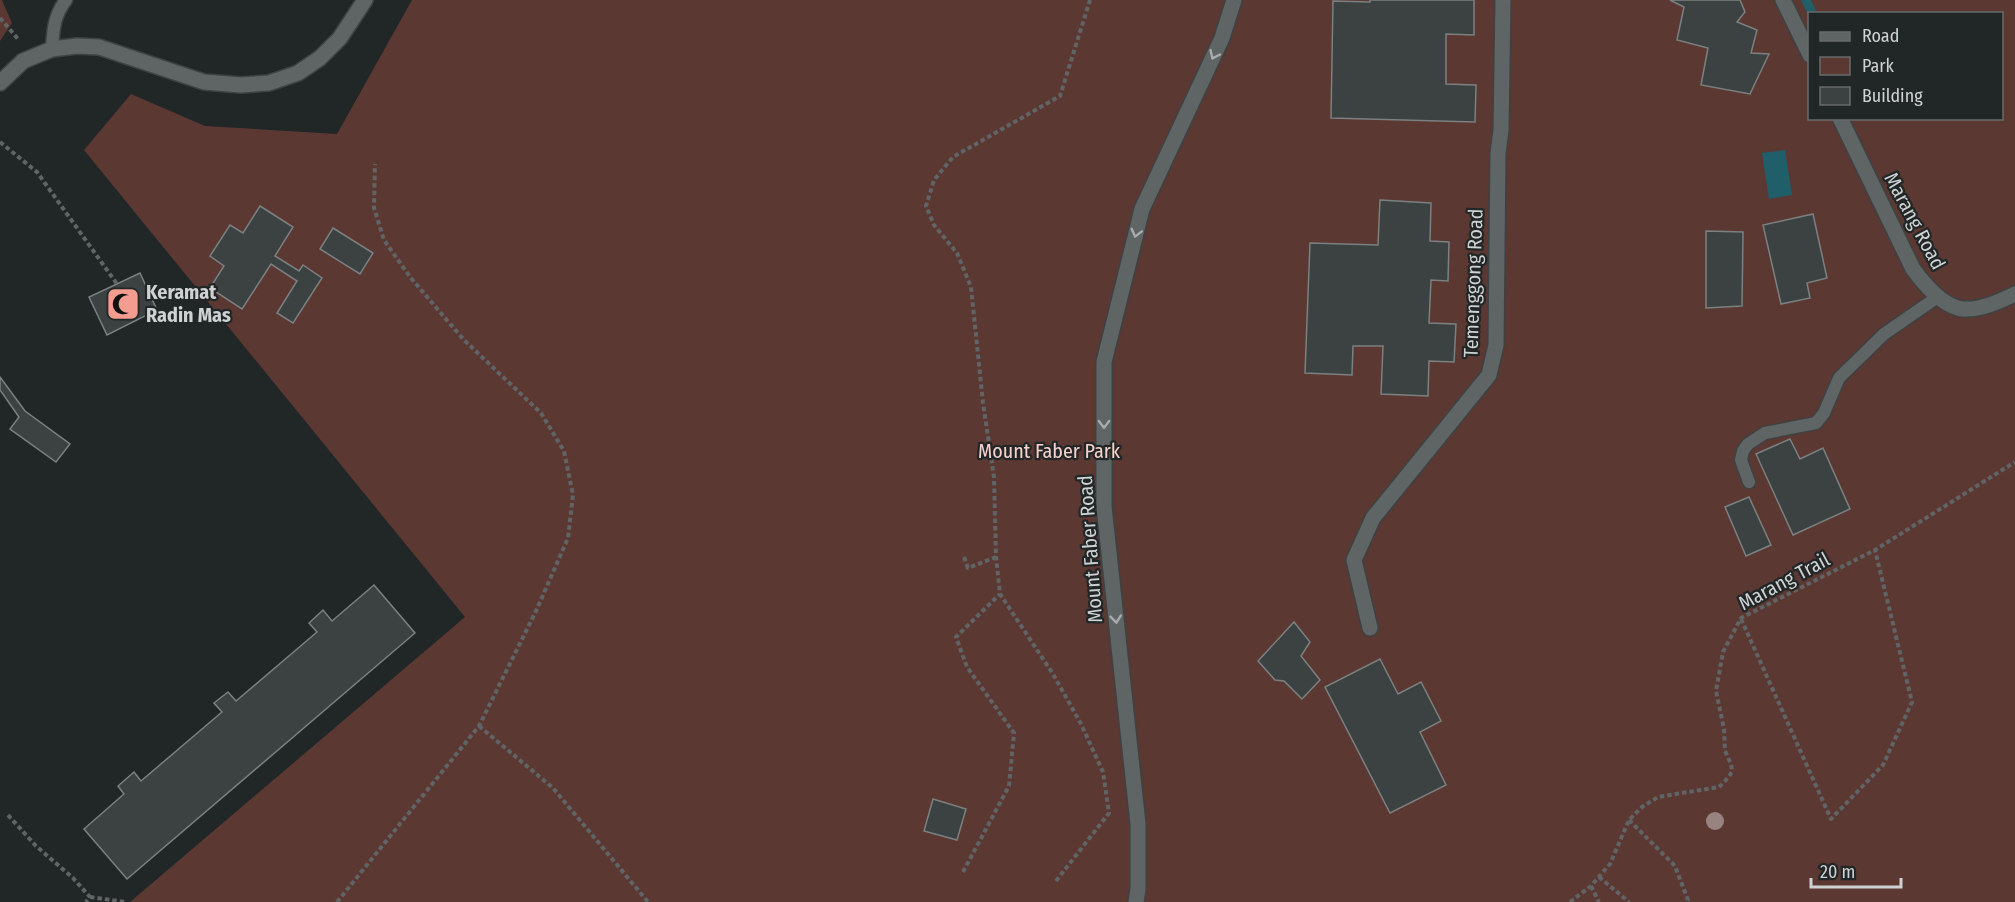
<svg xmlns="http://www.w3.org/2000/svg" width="2015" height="902" viewBox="0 0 2015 902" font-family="'Fira Sans Condensed',sans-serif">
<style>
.green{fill:#5c3833;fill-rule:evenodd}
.water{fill:#205e69}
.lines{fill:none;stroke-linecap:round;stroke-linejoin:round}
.stream{stroke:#205e69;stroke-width:9}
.building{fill:#3c4142;stroke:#7b8081;stroke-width:1.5}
.lane-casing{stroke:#3e4242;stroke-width:15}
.street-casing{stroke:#3e4242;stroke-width:18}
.path{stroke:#606465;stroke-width:4;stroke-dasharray:4.5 3;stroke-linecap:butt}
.lane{stroke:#5f6465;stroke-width:12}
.street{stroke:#5f6465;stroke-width:15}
.tree{fill:#978481}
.oneway{stroke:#a8acac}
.labels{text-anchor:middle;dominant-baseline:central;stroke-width:4.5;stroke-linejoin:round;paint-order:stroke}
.street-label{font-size:20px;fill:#cfd2d2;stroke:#212627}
.poi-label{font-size:20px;font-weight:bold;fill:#cfd2d2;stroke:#212627;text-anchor:start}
.park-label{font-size:20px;fill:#f8d1cb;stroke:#212627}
</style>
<rect width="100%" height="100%" fill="#212627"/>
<!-- green -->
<g class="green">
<path d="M0,0H2L12,23L0,41Z"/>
<path d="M412,0H2015V902H130L465,617L84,150L131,94L205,126L337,134ZM1810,14H2002V118H1810Z"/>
</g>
<!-- water -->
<path class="water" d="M1785,150L1792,195L1769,199L1762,153Z"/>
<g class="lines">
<!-- stream -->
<path class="stream" d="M1806,0L1812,13"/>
</g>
<!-- building -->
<g class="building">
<path d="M1370,0H1474V35L1446,34V84L1476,85L1475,122L1331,118L1333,1L1370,2Z"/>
<path d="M1670,0H1740L1745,12L1737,22L1757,30L1751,53L1769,54L1750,94L1701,85L1708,48L1677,40L1684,7Z"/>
<path d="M1380,200L1431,203L1430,241L1449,242L1448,281L1431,280L1429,323L1456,324L1454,362L1429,361L1428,396L1381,394L1383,346H1353L1352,375L1305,373L1310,243L1378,245Z"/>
<path d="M260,206L293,227L275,256L299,271L303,265L322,278L293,323L277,313L297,281L271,264L242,309L210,288L224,266L210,256L230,225L243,233Z"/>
<path d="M1813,214L1827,278L1807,283L1810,298L1781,304L1763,225Z"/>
<path d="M333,228L373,253L360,274L320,249Z"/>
<path d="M1706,231L1743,232L1742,306L1706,308Z"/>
<path d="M140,273L157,310L107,335L89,297Z"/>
<path d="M0,377L25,411L70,444L56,462L10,429L19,417L0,390Z"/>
<path d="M1790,439L1800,459L1823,448L1850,509L1793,535L1756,454Z"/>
<path d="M1749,497L1771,545L1746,556L1725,507Z"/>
<path d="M374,585L415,633L127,879L84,829L124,794L118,786L134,772L141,781L222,712L214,703L228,692L236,701L317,632L309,623L323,610L332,621Z"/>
<path d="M1294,622L1310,642L1301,656L1320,680L1302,699L1284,681L1275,680L1258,661Z"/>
<path d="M1380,659L1398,694L1421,682L1441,721L1420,732L1446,785L1390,813L1325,687Z"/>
<path d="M933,799L966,809L957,840L924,831Z"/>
</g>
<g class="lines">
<!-- lane casing -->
<g class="lane-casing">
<g id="lane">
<path d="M52,49C53,31 54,15 66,0"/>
<path d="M1749,482L1741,460L1743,451L1748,444L1765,433L1816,423L1824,413L1839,378L1884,334L1939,296"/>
</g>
</g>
<!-- street casing -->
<g class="street-casing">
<g id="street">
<path d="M1783,0L1810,55"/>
<path d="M0,83L23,61L52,49L77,46L99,47L204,82L241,85L269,83L298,73L320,58L340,38L365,0"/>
<path d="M1840,118L1913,269C1924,284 1944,308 1964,309C1982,310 2000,301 2015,294"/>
<path d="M1370,628L1354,560L1373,518L1489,375L1496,345L1498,153L1501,130L1503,0"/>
<path d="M1136,902L1138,889V824L1104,506V362L1142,209L1222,38L1234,0"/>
</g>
</g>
<!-- path -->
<g class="path">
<path d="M0,18L18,39"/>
<path d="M0,142L37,172L117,284"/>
<path d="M964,557L968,568L996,557"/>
<path d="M1741,619L1831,819L1883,765L1912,702L1875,550"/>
<path d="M479,726L553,788L648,902"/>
<path d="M8,815L36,846L73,878L90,897L86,902"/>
<path d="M1629,820L1675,866L1688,900L1687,902"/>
<path d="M963,872L1009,786L1014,733L967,667L956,637L1000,594"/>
<path d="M1599,877L1629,902"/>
<path d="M1056,881L1109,813L1103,772L1081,724L1053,674L1000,594L996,557L994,477L983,403L971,287L957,253L934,225L926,206L934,180L953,157L1060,96L1090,0"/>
<path d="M1591,886L1599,902"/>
<path d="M90,897L125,902"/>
<path d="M337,902L479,726L536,611L568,538L573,495L564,451L541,413L464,340L410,277L384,240L374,208L375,164"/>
<path d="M1570,902L1591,886L1610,864L1629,820L1642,807L1658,797L1719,787L1729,777L1732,771L1731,764L1725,751L1724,729L1716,691L1723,652L1741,618L1875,550L2015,462"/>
</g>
<!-- lane -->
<use href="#lane" class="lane"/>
<!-- street -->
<use href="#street" class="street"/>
</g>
<!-- trees -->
<circle class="tree" cx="1715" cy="821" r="9"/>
<!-- one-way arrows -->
<defs><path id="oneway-chevron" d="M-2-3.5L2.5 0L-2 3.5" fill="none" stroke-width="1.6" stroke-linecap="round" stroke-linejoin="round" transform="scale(1.5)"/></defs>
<g class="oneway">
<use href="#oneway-chevron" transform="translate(1214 55) rotate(115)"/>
<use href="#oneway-chevron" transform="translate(1136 233) rotate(104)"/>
<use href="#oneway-chevron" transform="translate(1104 424) rotate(90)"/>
<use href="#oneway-chevron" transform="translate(1116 619) rotate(84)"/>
</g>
<!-- icons -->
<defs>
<g id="mosque-square" transform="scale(1.725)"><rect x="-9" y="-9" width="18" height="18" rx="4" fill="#f59c91" stroke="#212627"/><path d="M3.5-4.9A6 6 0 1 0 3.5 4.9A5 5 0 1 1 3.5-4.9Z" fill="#111"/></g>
</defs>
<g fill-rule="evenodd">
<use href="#mosque-square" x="123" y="304"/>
</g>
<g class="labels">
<!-- street labels -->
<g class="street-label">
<text transform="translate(1915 221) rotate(62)">Marang Road</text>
<text transform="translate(1473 283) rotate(-88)">Temenggong Road</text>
<text transform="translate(1090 549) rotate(-94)">Mount Faber Road</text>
<text transform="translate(1784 581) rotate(-28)">Marang Trail</text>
</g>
<!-- poi labels -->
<g class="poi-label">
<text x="146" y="292">Keramat<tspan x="146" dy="23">Radin Mas</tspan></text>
</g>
<!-- park labels -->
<g class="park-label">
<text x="1049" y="451">Mount Faber Park</text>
</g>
</g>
<!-- legend -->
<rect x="1808" y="12" width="195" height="108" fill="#212627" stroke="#676b6b" stroke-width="1.5"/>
<rect x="1820" y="32" width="30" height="9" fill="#5f6465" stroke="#676b6b" stroke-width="1.5"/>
<text x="1862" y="42" font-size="18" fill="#cfd2d2">Road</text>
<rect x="1820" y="57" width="30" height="18" fill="#5c3833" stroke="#676b6b" stroke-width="1.5"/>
<text x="1862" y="72" font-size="18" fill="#cfd2d2">Park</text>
<rect x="1820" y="87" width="30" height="18" fill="#3c4142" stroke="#676b6b" stroke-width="1.5"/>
<text x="1862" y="102" font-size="18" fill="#cfd2d2">Building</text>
<!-- scale -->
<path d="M1811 878v9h90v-9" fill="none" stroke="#cfd2d2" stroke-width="3"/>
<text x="1820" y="878" font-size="18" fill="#cfd2d2" stroke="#212627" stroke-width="4.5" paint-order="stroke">20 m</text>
</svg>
